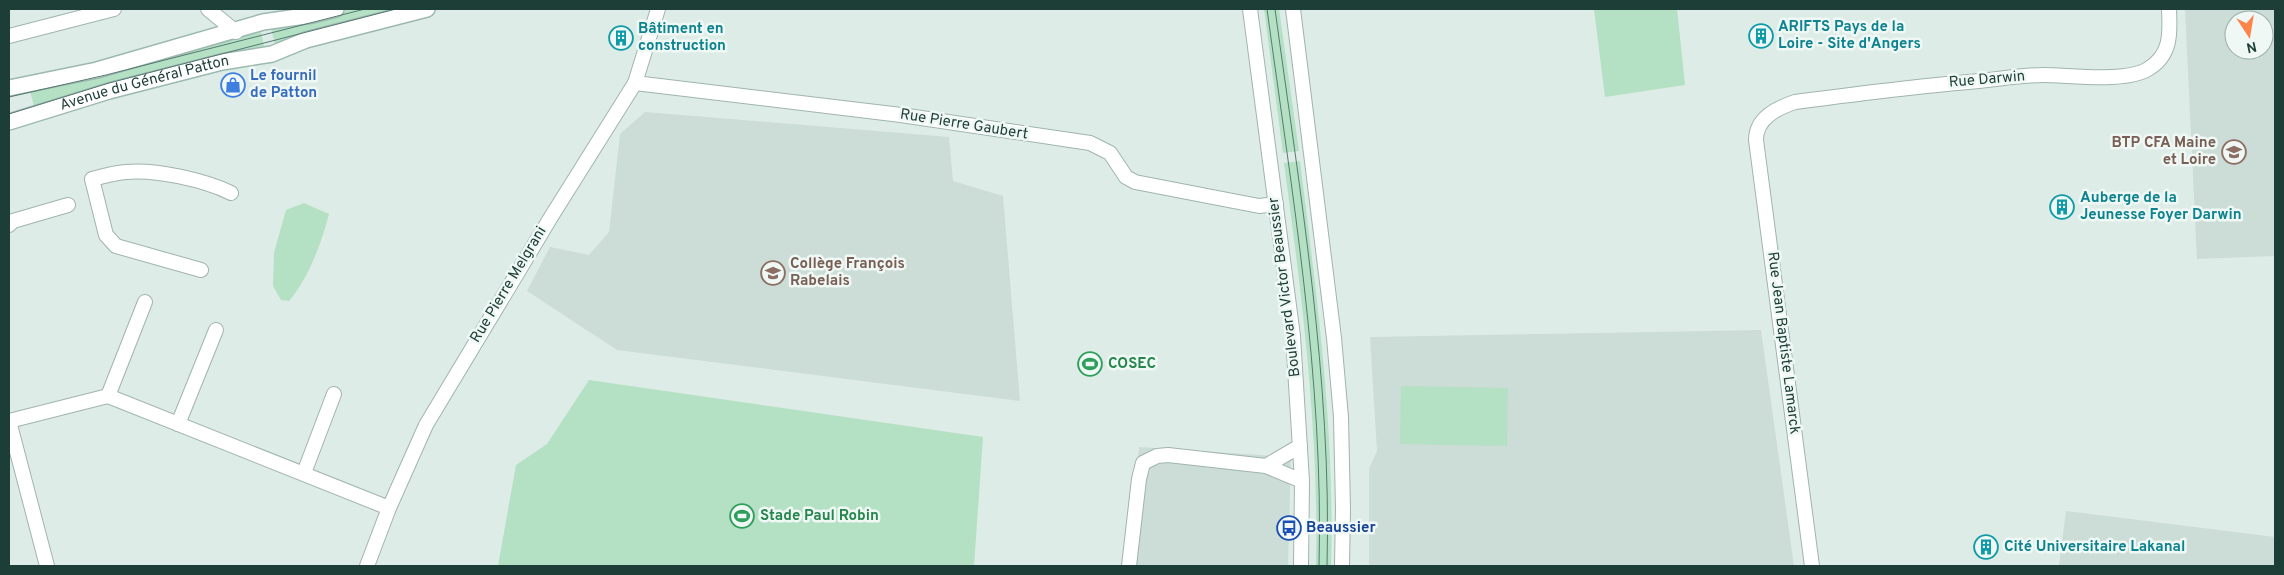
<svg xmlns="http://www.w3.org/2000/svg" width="2284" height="575" viewBox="0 0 2284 575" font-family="Overpass,sans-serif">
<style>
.built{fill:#ccdcd6;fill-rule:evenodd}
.green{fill:#b4e0c3}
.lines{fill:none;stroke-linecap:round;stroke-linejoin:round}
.street-casing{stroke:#a0b4af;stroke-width:16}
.secondary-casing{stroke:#9bb9b0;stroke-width:18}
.street{stroke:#fff;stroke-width:14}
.secondary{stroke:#fff;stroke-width:15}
.tram{stroke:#577973;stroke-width:1}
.labels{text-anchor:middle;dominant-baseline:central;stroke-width:5;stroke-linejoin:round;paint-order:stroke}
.culture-label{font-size:15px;font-weight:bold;fill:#0d838f;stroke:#eff8f4;text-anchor:start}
.shop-label{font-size:15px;font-weight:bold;fill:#366cbe;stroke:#eff8f4;text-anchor:start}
.street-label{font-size:15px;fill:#1d3d37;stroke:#eff8f4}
.education-label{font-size:15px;font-weight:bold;fill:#785e54;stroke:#eff8f4;text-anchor:end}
.leisure-label{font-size:15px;font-weight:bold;fill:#27864d;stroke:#eff8f4;text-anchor:start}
.transit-label{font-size:15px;font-weight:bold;fill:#164399;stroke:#eff8f4;text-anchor:start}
</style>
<rect width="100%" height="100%" fill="#deece7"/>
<!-- built -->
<g class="built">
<path d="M2185,9H2275V256L2197,259ZM2234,20H2264V50H2234Z"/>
<path d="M645,112L949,137L953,181L1003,196L1020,401L617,350L527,291L550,247L589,255L609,232L620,134Z"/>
<path d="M1761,330L1794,566H1369V469L1377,451L1370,337Z"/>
<path d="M1139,447L1291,457L1288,566H1126Z"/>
<path d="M2066,511L2275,537V566H2059Z"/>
</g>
<!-- green -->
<g class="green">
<path d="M350,9H410L275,44L271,29Z"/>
<path d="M1264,9H1279L1299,151L1283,153Z"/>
<path d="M1594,9H1677L1685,85L1605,97Z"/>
<path d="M261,32L264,46L35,110L29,87L109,71Z"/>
<path d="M1300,161C1317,298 1335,428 1331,566H1316C1319,430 1302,297 1284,163Z"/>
<path d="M304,203L329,214C321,244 309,277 289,301L281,300L273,286L274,253L286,210Z"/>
<path d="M589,380L983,437L974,566H498L516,465L547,444Z"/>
<path d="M1401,386L1508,388L1507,446L1400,444Z"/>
</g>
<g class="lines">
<!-- street casing -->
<g class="street-casing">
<g id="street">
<path d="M208,9L236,32"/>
<path d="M1250,9L1293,336L1302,481L1301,566"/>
<path d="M1293,9L1334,338L1341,417L1343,509L1342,566"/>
<path d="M9,36L114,9"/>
<path d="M635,83L901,115L1090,143L1110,153L1126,177L1135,182L1259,206L1276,204"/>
<path d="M9,225L13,221L68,205"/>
<path d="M201,270L116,246L106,235L92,179C103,176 114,173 126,172C155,169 205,180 231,193"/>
<path d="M108,396L145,302"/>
<path d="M9,421L108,396L389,508"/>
<path d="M9,421L47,566"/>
<path d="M178,424L216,330"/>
<path d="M1266,466L1300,446"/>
<path d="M304,473L334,394"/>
<path d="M367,566L389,508L426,425L551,217L635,83L658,9"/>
<path d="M1129,566L1139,479L1143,463L1157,456L1168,455L1266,466L1302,481"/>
<path d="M1812,566L1756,140C1756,118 1777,108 1795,102C1856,94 1917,86 1979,81C2000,79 2022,75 2043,75C2070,75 2125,83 2148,69C2172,55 2170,32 2169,9"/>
</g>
</g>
<!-- secondary casing -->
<g class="secondary-casing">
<g id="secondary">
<path d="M9,88L97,70L263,22L312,15L336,9"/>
<path id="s1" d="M9,122L109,91L222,62L272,54L306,40L427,9"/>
</g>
</g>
<!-- street -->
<use href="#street" class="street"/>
<!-- secondary -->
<use href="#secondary" class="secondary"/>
<!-- tram -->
<g class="tram">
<path d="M1267,9C1292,194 1324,379 1319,566"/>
<path d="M1275,9C1300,194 1332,379 1327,566"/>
<path d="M9,97L106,75L365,9"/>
<path d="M9,114L109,83L396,9"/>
</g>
</g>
<!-- icons -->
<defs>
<g id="building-ring" transform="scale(1.25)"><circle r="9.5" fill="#eff8f4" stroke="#0f9aa8" stroke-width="1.5"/><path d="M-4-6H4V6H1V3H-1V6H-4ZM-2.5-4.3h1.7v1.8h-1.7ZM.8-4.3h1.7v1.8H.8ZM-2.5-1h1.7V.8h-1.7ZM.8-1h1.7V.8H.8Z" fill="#0f9aa8"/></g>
<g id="shop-ring" transform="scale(1.25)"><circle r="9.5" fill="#eff8f4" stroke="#3f7fe0" stroke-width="1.5"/><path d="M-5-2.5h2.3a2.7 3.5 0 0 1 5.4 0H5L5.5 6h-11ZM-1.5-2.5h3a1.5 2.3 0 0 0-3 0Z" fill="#3f7fe0"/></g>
<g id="university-ring" transform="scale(1.25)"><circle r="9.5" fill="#eff8f4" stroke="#8d6e63" stroke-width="1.5"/><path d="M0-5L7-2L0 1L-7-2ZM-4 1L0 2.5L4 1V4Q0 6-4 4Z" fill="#8d6e63"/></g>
<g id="school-ring" transform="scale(1.25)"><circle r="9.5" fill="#eff8f4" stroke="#8d6e63" stroke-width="1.5"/><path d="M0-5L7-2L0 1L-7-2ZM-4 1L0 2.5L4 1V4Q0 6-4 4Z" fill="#8d6e63"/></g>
<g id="stadium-ring" transform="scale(1.25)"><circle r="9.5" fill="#eff8f4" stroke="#2e9e5b" stroke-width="1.5"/><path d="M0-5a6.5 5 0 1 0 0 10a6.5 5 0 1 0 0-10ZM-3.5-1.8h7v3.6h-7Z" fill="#2e9e5b"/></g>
<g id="bus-ring" transform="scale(1.25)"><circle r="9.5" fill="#eff8f4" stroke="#1a4fb4" stroke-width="1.5"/><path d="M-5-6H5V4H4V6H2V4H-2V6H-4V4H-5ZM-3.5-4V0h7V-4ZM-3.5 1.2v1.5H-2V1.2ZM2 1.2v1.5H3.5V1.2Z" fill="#1a4fb4"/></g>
</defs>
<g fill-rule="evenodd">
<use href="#building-ring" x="1761" y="36"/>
<use href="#building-ring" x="621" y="38"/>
<use href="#shop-ring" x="233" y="85"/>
<use href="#university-ring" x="2234" y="152"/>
<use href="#building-ring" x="2062" y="207"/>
<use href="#school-ring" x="773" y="273"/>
<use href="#stadium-ring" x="1090" y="364"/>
<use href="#stadium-ring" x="742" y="516"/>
<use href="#bus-ring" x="1289" y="528"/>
<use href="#building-ring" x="1986" y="547"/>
</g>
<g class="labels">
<!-- culture labels -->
<g class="culture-label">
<text x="1778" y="27">ARIFTS Pays de la<tspan x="1778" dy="17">Loire - Site d'Angers</tspan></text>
<text x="638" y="29">Bâtiment en<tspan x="638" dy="17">construction</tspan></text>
<text x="2080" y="198">Auberge de la<tspan x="2080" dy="17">Jeunesse Foyer Darwin</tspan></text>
<text x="2004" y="547">Cité Universitaire Lakanal</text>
</g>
<!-- shop labels -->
<g class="shop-label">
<text x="250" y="76">Le fournil<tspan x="250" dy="17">de Patton</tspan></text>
</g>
<!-- street labels -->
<g class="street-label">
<text transform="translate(1987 80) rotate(-5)">Rue Darwin</text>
<text stroke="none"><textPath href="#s1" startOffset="141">Avenue du Général Patton</textPath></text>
<text transform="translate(964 125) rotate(9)">Rue Pierre Gaubert</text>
<text transform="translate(509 285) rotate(-59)">Rue Pierre Melgrani</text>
<text transform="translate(1285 287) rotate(-97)">Boulevard Victor Beaussier</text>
<text transform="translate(1783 343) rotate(83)">Rue Jean Baptiste Lamarck</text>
</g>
<!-- education labels -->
<g class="education-label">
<text x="2216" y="143">BTP CFA Maine<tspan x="2216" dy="17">et Loire</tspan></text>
<text x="790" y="264" text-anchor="start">Collège François<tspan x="790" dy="17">Rabelais</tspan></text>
</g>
<!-- leisure labels -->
<g class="leisure-label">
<text x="1108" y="364">COSEC</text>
<text x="760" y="516">Stade Paul Robin</text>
</g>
<!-- transit labels -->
<g class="transit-label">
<text x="1306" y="528">Beaussier</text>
</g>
</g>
<!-- border -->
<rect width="2284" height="575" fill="none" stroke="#1d3d37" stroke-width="20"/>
<!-- north arrow -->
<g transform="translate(2249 35) rotate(168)"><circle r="24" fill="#eff8f4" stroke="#9bada8"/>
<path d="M0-4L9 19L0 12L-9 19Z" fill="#ff8449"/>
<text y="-8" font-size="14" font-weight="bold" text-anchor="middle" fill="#1d3d37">N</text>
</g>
</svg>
